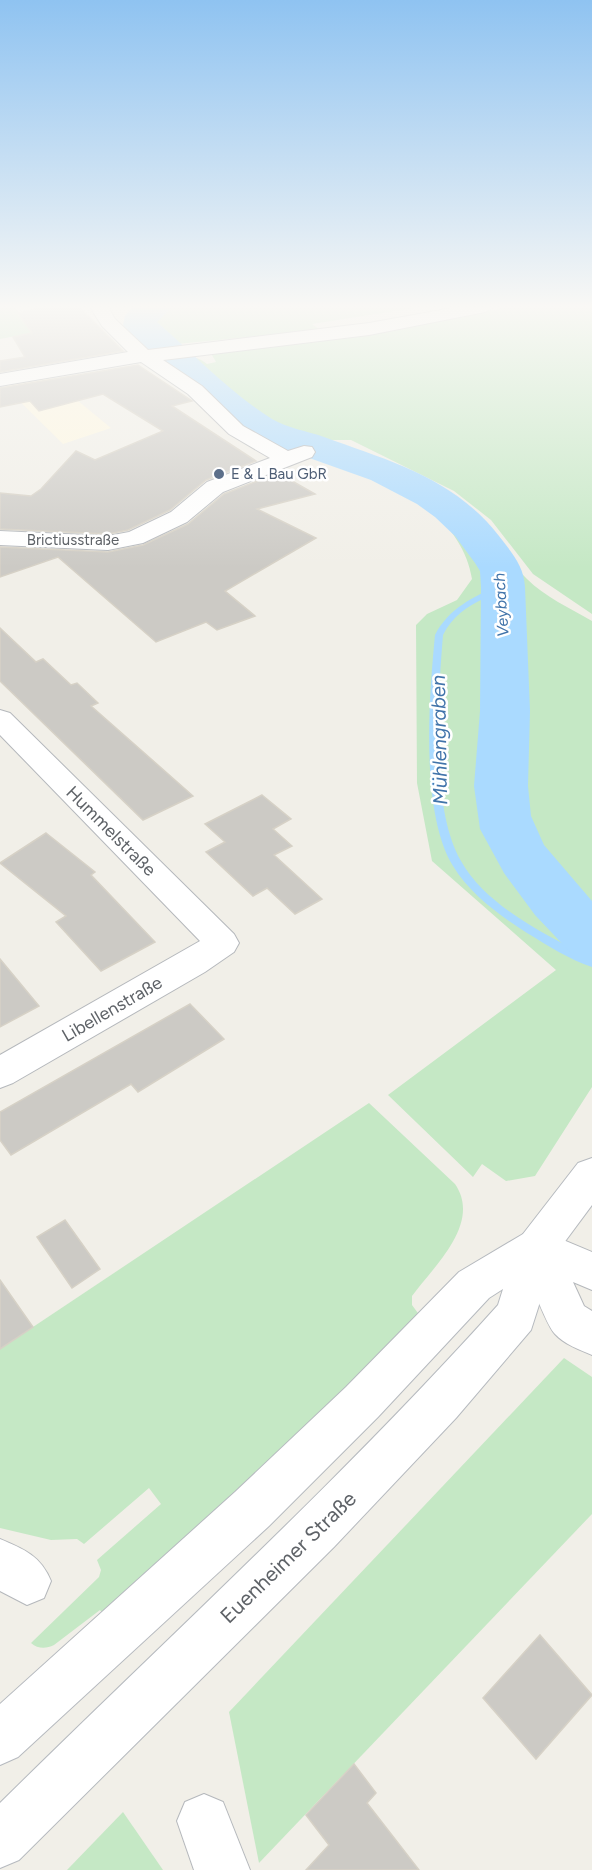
<svg xmlns="http://www.w3.org/2000/svg" width="592" height="1870" viewBox="0 0 592 1870" font-family="Figtree,sans-serif">
<style>
.commercial{fill:#fef7e0}
.green{fill:#c5e8c5}
.lines{fill:none;stroke-linecap:round;stroke-linejoin:round}
.stream{fill:#aadaff;fill-rule:evenodd}
.river{fill:#aadaff;fill-rule:evenodd}
.building{fill:#cccac5;stroke:#d6d1c6;stroke-width:1.5}
.minor-casing{stroke:#b5b8bc;stroke-width:2}
.secondary-casing{stroke:#b6babf;stroke-width:2}
.minor{fill:#fff;fill-rule:evenodd}
.secondary{fill:#fff;fill-rule:evenodd}
.service-dot{fill:#5c6f8a;stroke:#fff;stroke-width:2}
.labels{text-anchor:middle;dominant-baseline:central;stroke-width:5;stroke-linejoin:round;paint-order:stroke}
.far-service-label{font-size:15px;fill:#4e5e75;stroke:#fff;text-anchor:start}
.far-street-label{font-size:15px;fill:#5f6368;stroke:#fff}
.far-water-label{font-size:16px;font-style:italic;fill:#4174aa;stroke:#fff}
.street-label{font-size:18px;fill:#5f6368;stroke:#fff}
.water-label{font-size:20px;font-style:italic;fill:#4174aa;stroke:#fff}
.near-street-label{font-size:21px;fill:#5f6368;stroke:#fff}
</style>
<rect width="100%" height="100%" fill="#f1efe8"/>
<!-- commercial -->
<path class="commercial" d="M49,377L111,428L63,444L2,384Z"/>
<!-- green -->
<g class="green">
<path d="M0,307H15L32,333L0,339Z"/>
<path d="M143,307H421L312,324L320,330L177,344L175,346L179,348L155,352L127,322L132,314Z"/>
<path d="M507,307H592V614L533,574L491,520L454,491L351,440H328L292,450L253,435L162,360C180,357 192,352 207,364L216,362L212,355L220,353L393,330Z"/>
<path d="M332,447C356,445 457,496 475,515C495,534 507,560 527,579C545,597 570,608 592,621V1087L535,1176L506,1181L482,1164L473,1177L388,1095L556,970L432,861L417,783L416,625L427,614L457,600L472,579C461,509 376,469 315,453L321,452C371,468 422,487 461,523L469,521C429,486 380,468 332,449Z"/>
<path d="M369,1103L455,1184C482,1223 434,1266 412,1296V1305L423,1320L110,1622L100,1610L54,1645C46,1649 38,1649 31,1643L99,1577L101,1570L97,1560L161,1504L149,1488L84,1544L77,1539L51,1540L0,1528V1349Z"/>
<path d="M564,1358L592,1377V1514L259,1863L229,1712Z"/>
<path d="M123,1812L163,1870H67Z"/>
</g>
<g class="lines">
<!-- stream -->
<path class="stream" d="M500,585H503L507,587C501,592 493,594 485,598C467,606 452,617 443,635C438,697 430,807 461,861C486,906 547,936 592,958V967C570,960 547,945 527,933C499,915 470,894 453,866C420,812 429,697 435,635C449,608 473,597 500,585Z"/>
<!-- river -->
<path class="river" d="M133,307H172L157,322C194,354 230,393 272,419C287,428 307,431 324,437C390,461 454,478 499,536C512,553 524,566 525,587L530,711L528,786L531,816L544,845L592,901V959L571,953L535,915L504,873L480,829L474,786L480,711L481,587L480,571L475,563L455,536L435,517L417,504L371,480L248,436L227,421L128,332L123,325L125,316Z"/>
</g>
<!-- building -->
<g class="building">
<path d="M44,307H79L123,351L0,372V361L25,357L13,337L32,333L18,313Z"/>
<path d="M138,365L192,401L172,406L256,461L206,480L170,510L128,530L108,534L0,529V493L31,496L41,489L76,451L95,460L163,431L103,394L39,411L30,401L0,407V388Z"/>
<path d="M278,473L315,494L257,509L316,538L225,591L255,616L217,630L206,622L156,642L58,557L0,577V547L108,552L143,545L188,524L224,494Z"/>
<path d="M0,628L36,662L43,659L71,685L77,683L98,703L91,706L193,796L143,820L0,681Z"/>
<path d="M262,795L291,819L273,829L292,846L274,855L322,899L295,914L267,888L253,896L206,852L225,842L205,824Z"/>
<path d="M46,833L95,872L91,875L155,942L101,971L56,922L66,916L0,863Z"/>
<path d="M0,959L39,1006L0,1027Z"/>
<path d="M190,1004L224,1039L138,1092L131,1084L11,1155L0,1140V1112Z"/>
<path d="M65,1220L100,1269L72,1288L37,1237Z"/>
<path d="M0,1280L33,1327L0,1349Z"/>
<path d="M540,1635L592,1695L536,1759L483,1698Z"/>
<path d="M354,1764L376,1793L367,1803L419,1870H306L329,1845L306,1815Z"/>
</g>
<g class="lines">
<!-- minor casing -->
<g class="minor-casing">
<g id="minor">
<path d="M90,307H108L115,319L148,350L369,323L458,307H494L485,312L369,335L163,360L202,386L243,426L288,451L304,446L312,447L315,452L312,457L223,492L187,522L143,543L108,550L0,545V531L108,536L129,532L171,512L207,482L270,458L229,434L188,394L141,362L0,386V374L128,352L102,326Z"/>
<path d="M0,710L10,713L234,934L239,943L234,952L205,972L13,1083L0,1088V1055L200,941L0,735Z"/>
<path d="M537,1229L592,1252V1290L573,1282L584,1306L592,1311V1355C580,1350 564,1344 555,1334C545,1324 524,1264 517,1247L523,1234Z"/>
<path d="M0,1539C24,1549 41,1556 51,1581L44,1598L27,1605L0,1591Z"/>
<path d="M204,1794L223,1802L250,1870H194L177,1821L185,1802Z"/>
</g>
</g>
<!-- secondary casing -->
<g class="secondary-casing">
<path id="secondary" d="M592,1158V1205L555,1255L531,1330L456,1418L334,1547L19,1860L0,1868V1803C167,1638 341,1480 498,1305L503,1289L489,1298L378,1417L269,1526L18,1757L0,1765V1704L235,1492L346,1387L459,1272L523,1234L578,1163Z"/>
</g>
<!-- minor -->
<use href="#minor" class="minor"/>
<!-- secondary -->
<use href="#secondary" class="secondary"/>
</g>
<!-- sky -->
<linearGradient id="sky" x2="0" y2="1"><stop stop-color="#8fc3f1"/><stop offset="0.54" stop-color="#f9f8f5"/><stop offset="1" stop-color="#f9f8f5" stop-opacity="0"/></linearGradient>
<rect width="592" height="568" fill="url(#sky)"/>
<!-- markers -->
<circle class="service-dot" cx="219" cy="474" r="6"/>
<g class="labels">
<!-- far-service labels -->
<g class="far-service-label">
<text x="231" y="474">E &amp; L Bau GbR</text>
</g>
<!-- far-street labels -->
<g class="far-street-label">
<text x="73" y="540">Brictiusstraße</text>
</g>
<!-- far-water labels -->
<g class="far-water-label">
<text transform="translate(501 605) rotate(-94)">Veybach</text>
</g>
<!-- street labels -->
<g class="street-label">
<text transform="translate(111 831) rotate(45)">Hummelstraße</text>
<text transform="translate(112 1009) rotate(-30)">Libellenstraße</text>
</g>
<!-- water labels -->
<g class="water-label">
<text transform="translate(439 740) rotate(-91)">Mühlengraben</text>
</g>
<!-- near-street labels -->
<g class="near-street-label">
<text transform="translate(288 1557) rotate(-44)">Euenheimer Straße</text>
</g>
</g>
</svg>
